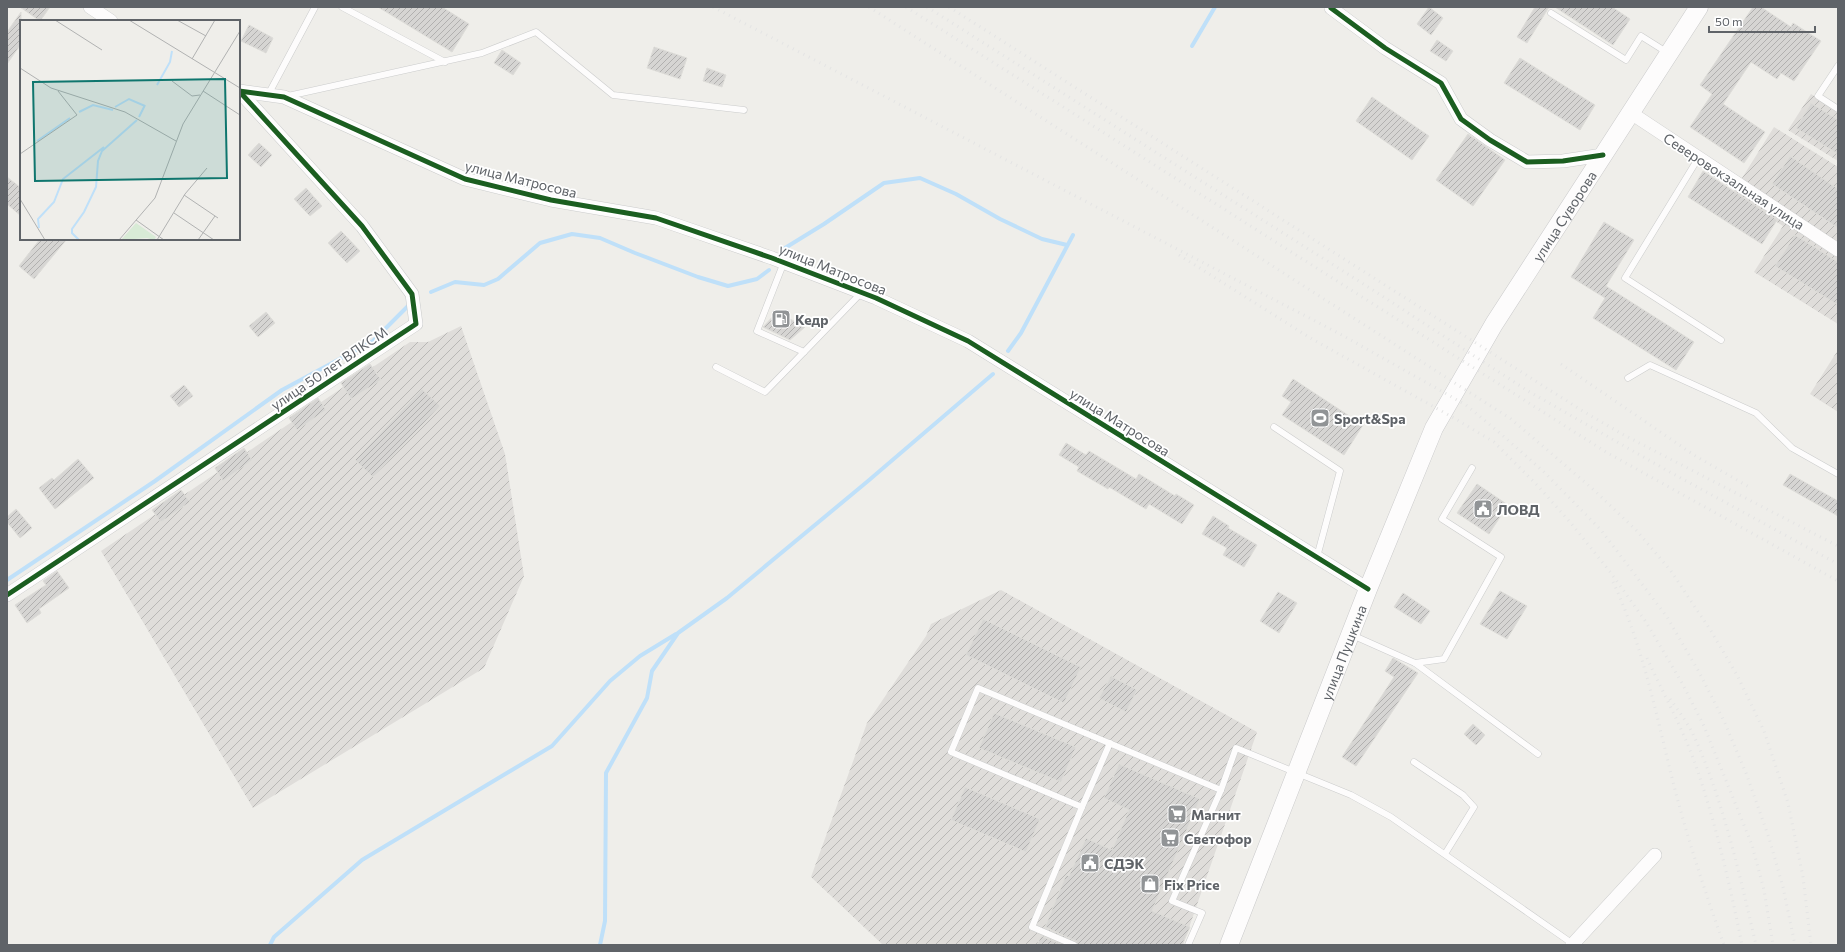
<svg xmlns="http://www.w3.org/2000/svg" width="1845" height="952" viewBox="0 0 1845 952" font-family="Commissioner,sans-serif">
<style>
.industrial{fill:url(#industrial-furrows)}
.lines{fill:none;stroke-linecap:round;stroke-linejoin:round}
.stream{stroke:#bfe0f9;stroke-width:4}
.building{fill:url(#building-hatch);stroke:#deddd9}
.service-casing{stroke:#cbcccc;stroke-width:7}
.minor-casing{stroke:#cbcccc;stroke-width:14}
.secondary-casing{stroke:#cacacb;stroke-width:19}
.service{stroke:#fdfcfc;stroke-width:6}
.minor{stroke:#fdfcfc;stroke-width:13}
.secondary{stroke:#fdfcfc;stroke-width:18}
.rail{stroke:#e4e4e4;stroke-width:3;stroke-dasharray:1 5;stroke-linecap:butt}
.cycleway-casing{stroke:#fff;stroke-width:8}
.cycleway{stroke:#1b5e20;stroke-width:5}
.labels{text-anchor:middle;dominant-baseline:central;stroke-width:3.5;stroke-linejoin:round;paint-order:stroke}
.street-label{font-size:14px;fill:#5f6368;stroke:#fff}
.poi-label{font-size:14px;font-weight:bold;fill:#5f6368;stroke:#fff;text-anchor:start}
.inset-river{fill:none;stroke:#bfe0f9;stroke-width:2}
.inset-road{fill:none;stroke:#b1b2b2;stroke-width:1}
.view{fill:#0f766e;fill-opacity:0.15;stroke:#0f766e;stroke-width:2}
.inset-edge{fill:none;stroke:#5f6368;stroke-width:2}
</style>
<defs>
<pattern id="industrial-furrows" width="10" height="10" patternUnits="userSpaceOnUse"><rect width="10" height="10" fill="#dfddda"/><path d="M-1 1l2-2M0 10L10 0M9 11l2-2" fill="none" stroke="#b8b7b5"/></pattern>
<pattern id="building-hatch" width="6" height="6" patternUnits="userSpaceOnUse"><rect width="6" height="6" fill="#d6d5d3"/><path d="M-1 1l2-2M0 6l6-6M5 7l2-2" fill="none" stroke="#b1b0af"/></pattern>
</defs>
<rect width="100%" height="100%" fill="#efeeea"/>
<!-- industrial -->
<g class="industrial">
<path d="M1811,94L1838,111V161L1788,130Z"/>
<path d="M1774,127L1838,167V324L1754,272L1783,226L1732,194Z"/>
<path d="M461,326L505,454L524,576L484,668L253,808L101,551L410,342H428Z"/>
<path d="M1838,350V412L1810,394Z"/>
<path d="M1001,590L1257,732L1183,945H883L811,877L867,723L926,636L931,624Z"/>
</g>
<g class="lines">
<!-- stream -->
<g class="stream">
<path d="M1192,46L1215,7"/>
<path d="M785,248L824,224L884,183L920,178L956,194L1000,219L1042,239L1067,245"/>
<path d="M431,292L455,282L484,285L498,279L540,243L572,234L600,238L635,253L698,277L728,286L757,279L769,270"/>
<path d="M1008,351L1021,333L1073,235"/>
<path d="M7,580L155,481L282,390L373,341L408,306"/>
<path d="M270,945L274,937L362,860L552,746L610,681L640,656L676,634"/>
<path d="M600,945L605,921L606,773L647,698L652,671L678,633L727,598L868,481L993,374"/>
</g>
</g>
<!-- building -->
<g class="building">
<path d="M20,7H50L40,21Z"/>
<path d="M378,7H442L469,24L452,52Z"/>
<path d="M1429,7L1443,18L1431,35L1417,24Z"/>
<path d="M1535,7H1549L1527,43L1517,37Z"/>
<path d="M1555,7H1612L1630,19L1613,45Z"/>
<path d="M1753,7H1761L1791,27L1793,23L1821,41L1794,81L1781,73L1777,79L1751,62L1723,104L1765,132L1744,163L1690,127L1712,94L1700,85Z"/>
<path d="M21,12V44L7,64V32Z"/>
<path d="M249,25L273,38L266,53L241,41Z"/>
<path d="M1437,40L1453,51L1446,61L1430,51Z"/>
<path d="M654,47L687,58L680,79L647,68Z"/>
<path d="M502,50L521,63L513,75L494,63Z"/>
<path d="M1520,58L1595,105L1580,130L1504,83Z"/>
<path d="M707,68L726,75L722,87L703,81Z"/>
<path d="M1372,97L1429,136L1412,160L1356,121Z"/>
<path d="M1811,103L1838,120V154L1796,128Z"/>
<path d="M1468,134L1505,160L1473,206L1436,180Z"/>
<path d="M259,143L272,155L261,167L248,155Z"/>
<path d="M1790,156L1838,189V228L1772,184Z"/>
<path d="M1703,171L1777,220L1762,244L1688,197Z"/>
<path d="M7,177L21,188V216L7,204Z"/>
<path d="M306,188L322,206L310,216L294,199Z"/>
<path d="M1604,222L1634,240L1606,286L1694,342L1676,370L1593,318L1605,298L1571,277Z"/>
<path d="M341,231L360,251L347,263L328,243Z"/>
<path d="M1795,235L1838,262V305L1775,266Z"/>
<path d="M40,239H67L34,279L19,266Z"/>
<path d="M266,312L275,323L258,337L249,326Z"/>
<path d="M777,312L805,327L790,340L763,327Z"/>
<path d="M370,364L381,380L351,399L341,383Z"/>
<path d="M1293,379L1363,425L1344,455L1282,415L1291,402L1282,396Z"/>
<path d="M184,385L193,396L179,407L170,396Z"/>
<path d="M422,389L440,406L373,477L355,460Z"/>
<path d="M318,398L326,410L297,430L289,418Z"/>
<path d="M1066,443L1086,455L1089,451L1136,479L1139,474L1175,496L1176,494L1194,505L1182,524L1149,504L1146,509L1109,487L1108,489L1077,471L1079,467L1059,455Z"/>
<path d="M244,448L252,460L223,481L215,468Z"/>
<path d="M78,459L94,478L55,509L39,488L52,478L54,480Z"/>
<path d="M1790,474L1838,501V516L1783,485Z"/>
<path d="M1477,484L1508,505L1489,534L1457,513Z"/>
<path d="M181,490L190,502L161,522L152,510Z"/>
<path d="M16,509L32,528L20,538L7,522V517Z"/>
<path d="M1213,516L1229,526L1228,528L1257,545L1244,567L1223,555L1227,548L1202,534Z"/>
<path d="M57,571L69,588L39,609L41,613L27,623L15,605L46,585L43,581Z"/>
<path d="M1500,591L1527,606L1507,639L1480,624Z"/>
<path d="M1278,592L1297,603L1279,633L1260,621Z"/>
<path d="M1403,593L1430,611L1421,624L1394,607Z"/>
<path d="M983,619L1081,667L1064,703L966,655Z"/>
<path d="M1393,658L1418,673L1356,766L1342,757L1394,677L1385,671Z"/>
<path d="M1111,676L1137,690L1126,712L1099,698Z"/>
<path d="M994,713L1076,747L1061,782L979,748Z"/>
<path d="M1473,724L1485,735L1476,745L1464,734Z"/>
<path d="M1119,764L1200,799L1152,911L1190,927L1182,945H1078L1076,941L1045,927L1066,875L1069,876L1086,838L1112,850L1129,810L1104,798Z"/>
<path d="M965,787L1040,819L1026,852L951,820Z"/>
<path d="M1041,936L1063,945H1037Z"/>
</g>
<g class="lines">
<!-- service casing -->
<g class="service-casing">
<g id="service">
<path d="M342,7L445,62"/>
<path d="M1551,13L1626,60L1641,36L1668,53"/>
<path d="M1838,66L1818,96L1838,109"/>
<path d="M268,95L315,7"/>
<path d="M288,96L482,53L536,32L613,95L744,110"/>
<path d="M1699,157L1625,278L1721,340"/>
<path d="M784,262L757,331L804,352L862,292"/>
<path d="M716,367L765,392L804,352"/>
<path d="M1628,378L1650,365L1756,413L1792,448L1838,474"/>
<path d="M1274,427L1340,471L1317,557"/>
<path d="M1352,635L1415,663L1444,659L1501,557L1442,519L1472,468"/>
<path d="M1415,663L1538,754"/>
<path d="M1414,762L1463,795L1474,807L1445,854"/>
<path d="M1082,807L1110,743"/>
<path d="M1074,945L1032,927L1082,807L951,752L978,688L1221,790"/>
<path d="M1188,945L1202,913L1172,901L1221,790L1236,748L1351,795L1391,817L1573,944"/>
</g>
</g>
<!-- minor casing -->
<g class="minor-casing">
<g id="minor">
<path d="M90,7L111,21"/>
<path d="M1331,8L1385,48L1441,83L1461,119L1490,140L1527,162L1563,161L1603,155"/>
<path d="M239,91L284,97L465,179L551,200L656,218L772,258L876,298L968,341L1368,589"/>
<path d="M1631,113L1838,250"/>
<path d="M7,595L416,324L412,294L362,226L239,91"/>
<path d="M1572,945L1655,855"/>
</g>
</g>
<!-- secondary casing -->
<g class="secondary-casing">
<g id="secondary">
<path id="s1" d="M1229,945L1368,589L1434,428L1494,324L1699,7"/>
</g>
</g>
<!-- service -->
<use href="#service" class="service"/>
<!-- minor -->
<use href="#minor" class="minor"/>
<!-- secondary -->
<use href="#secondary" class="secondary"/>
<!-- rail -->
<g class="rail">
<path d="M713,7L1342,335L1466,405L1501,434L1544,472L1601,530L1667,617L1699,672L1724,721L1746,773L1769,838L1783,887L1795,945"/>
<path d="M869,7L1511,419L1594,490L1636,530L1671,571L1711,631L1737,675L1764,731L1788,803L1803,877L1811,945"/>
<path d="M906,7L1606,452L1838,581"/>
<path d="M927,7L1376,292L1528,391L1668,471L1838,564"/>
<path d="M949,7L1581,410L1622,434L1838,546"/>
<path d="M1179,255L1312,339L1454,418L1494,442L1537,485L1570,522L1611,573L1646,622L1682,683L1704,726L1752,845L1764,890L1773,945"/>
<path d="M1561,364L1694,455L1749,487"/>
<path d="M1613,582C1643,646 1656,714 1673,782C1687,837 1705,892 1724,945"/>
<path d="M1647,658C1663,693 1683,729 1696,766C1716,824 1730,885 1742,945"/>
<path d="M1670,699C1678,710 1686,721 1692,732C1722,795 1740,876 1756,945"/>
</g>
<!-- cycleway casing -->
<g class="cycleway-casing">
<g id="cycleway">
<path d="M1331,8L1385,48L1441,83L1461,119L1490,140L1527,162L1563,161L1603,155"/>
<path d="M239,91L284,97L465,179L551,200L656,218L772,258L876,298L968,341L1368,589"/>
<path d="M7,595L416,324L412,294L362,226L239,91"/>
</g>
</g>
<!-- cycleway -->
<use href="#cycleway" class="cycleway"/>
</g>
<!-- icons -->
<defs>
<g id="fuel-square" transform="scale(1)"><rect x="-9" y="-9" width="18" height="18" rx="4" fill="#919496" stroke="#fff"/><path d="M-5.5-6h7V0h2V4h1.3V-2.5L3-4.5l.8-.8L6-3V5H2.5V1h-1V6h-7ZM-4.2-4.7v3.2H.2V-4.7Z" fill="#fff"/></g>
<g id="stadium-square" transform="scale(1)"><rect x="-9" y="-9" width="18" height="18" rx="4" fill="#919496" stroke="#fff"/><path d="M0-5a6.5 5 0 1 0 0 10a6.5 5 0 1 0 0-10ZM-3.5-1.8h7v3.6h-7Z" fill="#fff"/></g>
<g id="civic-square" transform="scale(1)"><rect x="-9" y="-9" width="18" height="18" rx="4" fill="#919496" stroke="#fff"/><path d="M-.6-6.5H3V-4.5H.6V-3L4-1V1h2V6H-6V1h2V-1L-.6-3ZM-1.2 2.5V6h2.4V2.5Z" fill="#fff"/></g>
<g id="supermarket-square" transform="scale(1)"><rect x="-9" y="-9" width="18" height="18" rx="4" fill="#919496" stroke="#fff"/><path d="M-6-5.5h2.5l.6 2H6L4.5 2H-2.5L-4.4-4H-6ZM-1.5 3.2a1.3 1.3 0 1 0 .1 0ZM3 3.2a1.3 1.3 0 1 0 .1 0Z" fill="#fff"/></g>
<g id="shop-square" transform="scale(1)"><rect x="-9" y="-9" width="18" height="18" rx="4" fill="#919496" stroke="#fff"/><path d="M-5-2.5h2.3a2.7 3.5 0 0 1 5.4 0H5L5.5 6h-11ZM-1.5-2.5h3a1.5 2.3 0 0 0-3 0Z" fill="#fff"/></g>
</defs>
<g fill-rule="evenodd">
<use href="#fuel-square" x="781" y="319"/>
<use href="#stadium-square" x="1320" y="418"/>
<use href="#civic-square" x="1483" y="509"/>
<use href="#supermarket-square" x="1177" y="814"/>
<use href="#supermarket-square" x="1170" y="838"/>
<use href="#civic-square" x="1090" y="863"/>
<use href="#shop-square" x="1150" y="884"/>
</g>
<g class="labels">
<!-- street labels -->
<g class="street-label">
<text transform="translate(521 179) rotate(14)">улица Матросова</text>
<text transform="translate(1734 181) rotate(33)">Северовокзальная улица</text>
<text stroke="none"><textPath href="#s1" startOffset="805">улица Суворова</textPath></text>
<text transform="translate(833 269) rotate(22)">улица Матросова</text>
<text transform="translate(329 368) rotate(-34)">улица 50 лет ВЛКСМ</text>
<text transform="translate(1120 422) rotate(32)">улица Матросова</text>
<text stroke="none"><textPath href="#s1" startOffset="314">улица Пушкина</textPath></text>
</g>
<!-- poi labels -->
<g class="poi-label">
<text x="795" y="319">Кедр</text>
<text x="1334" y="418">Sport&amp;Spa</text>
<text x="1497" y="509">ЛОВД</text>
<text x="1191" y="814">Магнит</text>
<text x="1184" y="838">Светофор</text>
<text x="1104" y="863">СДЭК</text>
<text x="1164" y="884">Fix Price</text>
</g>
</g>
<!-- overview -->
<g transform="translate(20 20)">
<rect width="220" height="220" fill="#efeeea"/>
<path d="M116,203L136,217L134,220L127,218L101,220Z" fill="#d8ebd6"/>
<path class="inset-river" d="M137,65L150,42L152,31M95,87L109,79L125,86M59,92L73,85L93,90M119,97L125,85M17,121L50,98M19,208L18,199L34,182L43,159L84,127M59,220L52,213V209L64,192L76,167L78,141L82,131L117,100"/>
<path class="inset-road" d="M35,0L82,30M109,0L220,68M157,0L186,16M172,39L195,0M0,48L31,68L105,92L156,121M152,61L172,76L180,75M183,71L220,95M0,134L57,95L38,71M164,175L198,198M0,179L25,220M154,193L194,220M116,200L144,220M99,220L135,178L163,104L220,11M137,220L165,174L187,148M178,220L195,196"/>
<path class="view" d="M205,59L207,158L15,161L13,62Z"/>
<rect width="220" height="220" class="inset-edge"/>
</g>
<!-- border -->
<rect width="1845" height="952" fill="none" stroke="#5f6368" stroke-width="16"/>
<!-- scale -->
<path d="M1709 26v6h106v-6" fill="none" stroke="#5f6368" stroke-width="2"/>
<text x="1715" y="26" font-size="12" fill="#5f6368" stroke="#ffffff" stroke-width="3" paint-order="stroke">50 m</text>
</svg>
